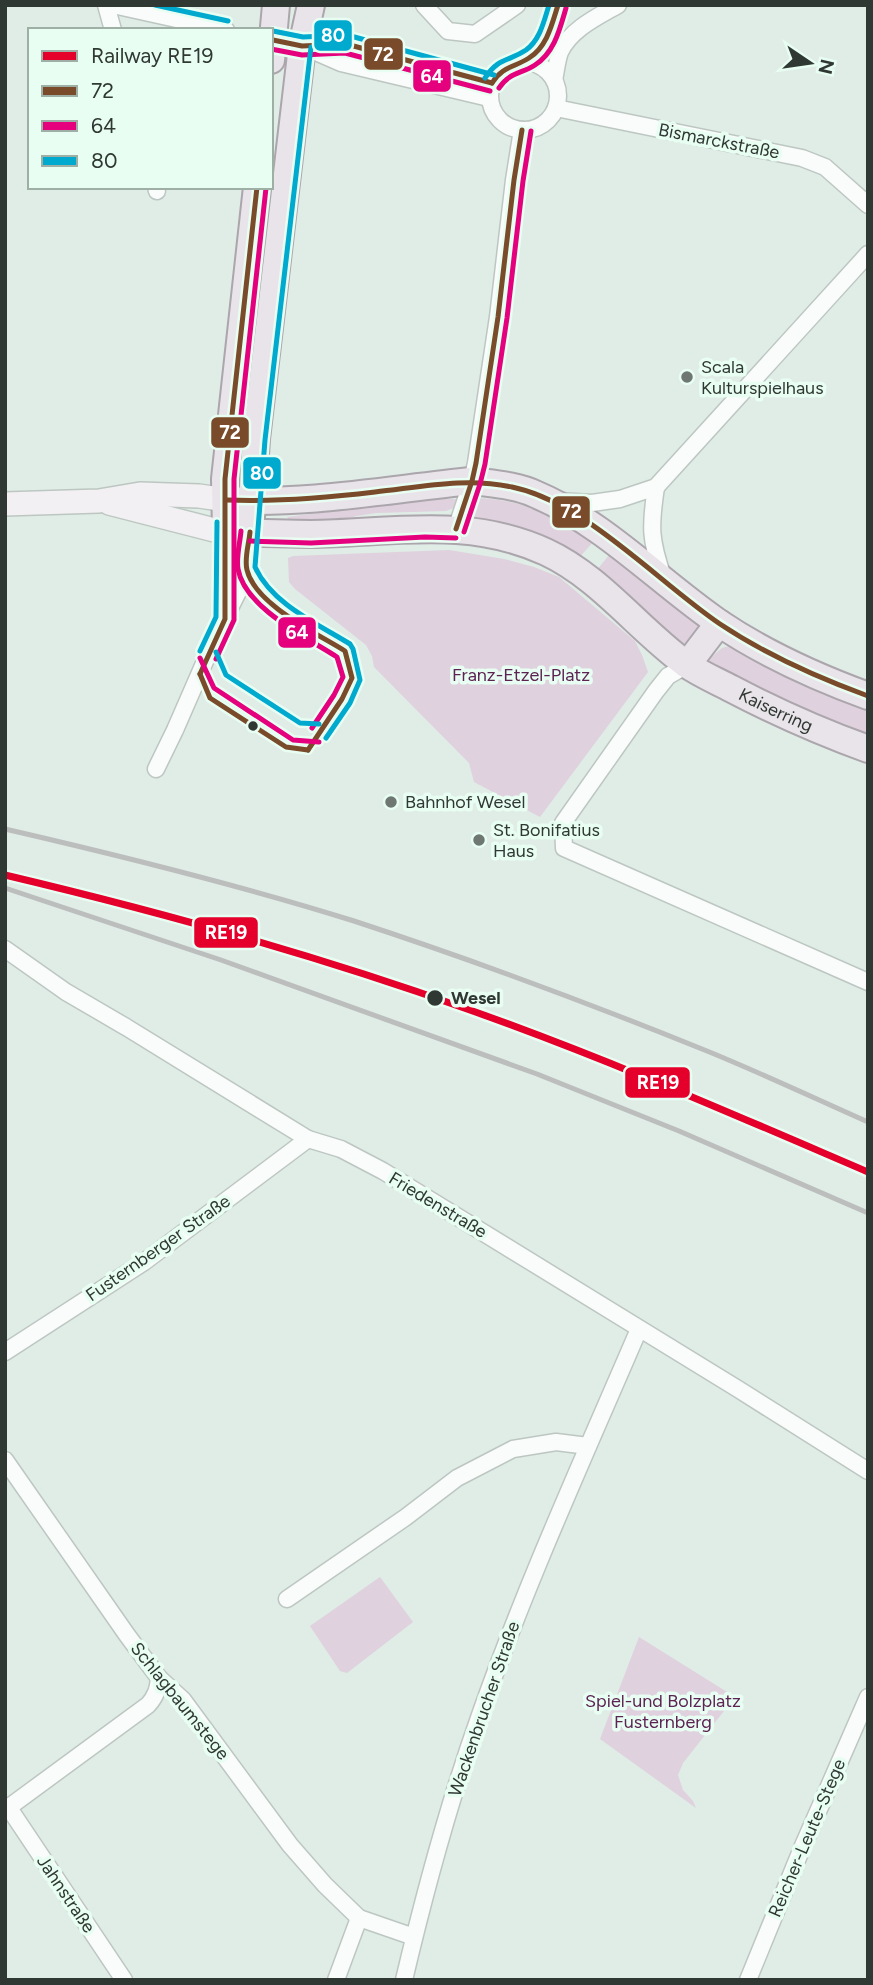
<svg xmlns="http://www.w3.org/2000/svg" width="873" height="1985" viewBox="0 0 873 1985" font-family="Figtree,sans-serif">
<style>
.green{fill:#dfd1dd}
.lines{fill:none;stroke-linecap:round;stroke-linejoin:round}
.minor-casing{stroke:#bdc7c2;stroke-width:19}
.secondary-casing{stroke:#bdc7c2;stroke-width:26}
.primary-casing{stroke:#aba5ac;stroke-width:30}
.minor{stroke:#fafcfb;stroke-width:16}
.secondary{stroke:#f2f0f2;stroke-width:23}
.primary{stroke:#e9e4e9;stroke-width:26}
.rail{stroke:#bbbebc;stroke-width:5}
.bus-1-casing{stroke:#e8fef3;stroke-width:10}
.bus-2-casing{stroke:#e8fef3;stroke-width:10}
.bus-3-casing{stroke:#e8fef3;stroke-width:10}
.bus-1{stroke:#7a4b2a;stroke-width:5}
.bus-2{stroke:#e5007d;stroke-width:5}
.bus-3{stroke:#00a9ce;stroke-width:5}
.rail-1-casing{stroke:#e8fef3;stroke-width:12}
.rail-1{stroke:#e4002b;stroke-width:7}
.poi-dot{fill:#6e7772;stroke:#e8fef3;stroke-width:2.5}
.bus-dot{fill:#303833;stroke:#e8fef3;stroke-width:2.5}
.labels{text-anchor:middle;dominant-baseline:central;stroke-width:7;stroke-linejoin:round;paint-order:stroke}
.street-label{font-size:18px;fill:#303833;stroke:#e8fef3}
.poi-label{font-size:18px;fill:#303833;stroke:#e8fef3;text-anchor:start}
.park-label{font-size:18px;fill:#5d2352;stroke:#e8fef3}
.stop-label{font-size:18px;font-weight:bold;fill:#303833;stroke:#e8fef3;text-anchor:start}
.line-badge{stroke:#e8fef3;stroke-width:2.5}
.badge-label{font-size:19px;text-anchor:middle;font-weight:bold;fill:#fff}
</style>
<rect width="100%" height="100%" fill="#e0ece6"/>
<!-- green -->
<g class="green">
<path d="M480,498C529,501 552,517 594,541L578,559L475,521L470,515L472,509Z"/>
<path d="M431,499H462L454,508L446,511L376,513L357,516L321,526L291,522L287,517Z"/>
<path d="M449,550L504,559L534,567L559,577L635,641L642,655L648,672L540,817L474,782L469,763L374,667L372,656L366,645L295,589L289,582L288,558L293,556Z"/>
<path d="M610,554L696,621L703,630L689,650L596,571Z"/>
<path d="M729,646L868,703V742L704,663L722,648Z"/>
<path d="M380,1577L413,1622L347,1673L340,1671L310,1626Z"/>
<path d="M639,1637L735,1697L683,1763L678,1775L683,1790L693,1801L696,1808L600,1739Z"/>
</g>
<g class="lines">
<!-- minor casing -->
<g class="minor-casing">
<g id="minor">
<path d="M106,5L113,30"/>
<path d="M113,5L226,30"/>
<path d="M424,5L448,31L475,34L517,5"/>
<path d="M302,46L341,63L489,98"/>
<path d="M307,46L346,44L492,83"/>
<circle cx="524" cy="96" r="34"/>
<path d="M523,62C548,45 549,32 558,5"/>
<path d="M554,80C556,71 557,60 560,52C571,29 597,17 618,5"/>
<path d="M556,108L802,158L825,167L868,205"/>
<path d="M156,187L157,191"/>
<path d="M656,487C650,527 650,539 663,577"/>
<path d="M559,501L592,503L620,499L656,487L868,254"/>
<path d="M456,529L472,481L476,463L498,317L514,180L522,130"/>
<path d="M225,614L226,533"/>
<path d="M687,665L668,676L656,691L563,823L564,848L868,982"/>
<path d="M156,769L175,730L216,636L238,592L246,568L250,532"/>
<path d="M5,949L66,992L126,1027L308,1139L341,1149L383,1171L738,1389L868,1471"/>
<path d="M5,1352L144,1262L308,1139"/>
<path d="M5,1460L127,1635L159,1678L183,1700L290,1845L325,1885L359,1918L414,1937"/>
<path d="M287,1599L406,1517L457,1478L513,1449L556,1442L588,1446"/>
<path d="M9,1808L124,1980"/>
<path d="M5,1810L148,1705C156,1696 158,1689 159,1678"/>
<path d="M336,1980L359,1918"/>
<path d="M404,1980C425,1891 449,1802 480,1715C526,1584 584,1457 639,1329"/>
<path d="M748,1980L802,1848L868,1697"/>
</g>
</g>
<!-- secondary casing -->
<g class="secondary-casing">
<g id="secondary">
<path d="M109,503L226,533"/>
<path d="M5,504L99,501L140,494L199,496L226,500"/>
</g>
</g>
<!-- primary casing -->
<g class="primary-casing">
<g id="primary">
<path d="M271,60L276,5"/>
<path id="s1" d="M257,187L225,479L226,533C254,532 282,534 311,534C392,533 468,516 546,552C600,577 638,629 686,664C700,674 717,681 732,689C776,712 821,732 868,749"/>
<path d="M226,500C307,505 391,489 472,481C493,484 516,485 535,494C604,523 658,581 719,623C765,654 816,677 868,696"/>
<path d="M251,517L256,439L302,46L311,5"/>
<path d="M687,665L719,623"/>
</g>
</g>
<!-- minor -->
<use href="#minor" class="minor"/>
<!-- secondary -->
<use href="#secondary" class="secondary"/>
<!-- primary -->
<use href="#primary" class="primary"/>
<!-- rail -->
<g class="rail">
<path d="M5,829C122,856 239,885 354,921C473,960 591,1004 707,1051C761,1073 814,1098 868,1122"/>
<path d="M5,888L221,960L537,1074L679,1131L868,1213"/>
</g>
<!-- bus-1 casing -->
<g class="bus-1-casing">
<g id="bus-1">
<path d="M273,40L302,46L346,44L492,83"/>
<path d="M492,83C503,66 513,68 529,58C547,47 552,24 558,5"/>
<path d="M226,500C276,502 325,498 375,492C421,487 466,477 512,487C585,502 658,582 720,624C765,654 816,677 868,696"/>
<path d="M456,529L472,481L476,463L498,317L514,180L522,130"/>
<path d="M250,532C249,544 244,558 247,570C255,604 316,633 345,651L352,678L342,699L308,750"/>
<path d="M200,674L225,619V479L257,187"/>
<path d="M200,674L210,698L286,747L308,750"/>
</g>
</g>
<!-- bus-2 casing -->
<g class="bus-2-casing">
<g id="bus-2">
<path d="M271,49L302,55L345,53L490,91"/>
<path d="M499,88C510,72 521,74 535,65C555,52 560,28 566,8"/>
<path d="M241,531C240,543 236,557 238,569C245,608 306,637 337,657L343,677L334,695L312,728"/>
<path d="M464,532L480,484L485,464L507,318L523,181L531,131"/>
<path d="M250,541L311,543L425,537L456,538"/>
<path d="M200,658L214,688L293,740L319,742"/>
<path d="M216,659L234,620V479L266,188"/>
</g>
</g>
<!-- bus-3 casing -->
<g class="bus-3-casing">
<g id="bus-3">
<path d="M155,5L228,21"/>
<path d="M273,31L303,37L347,35L494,75"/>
<path d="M311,47L265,440L255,567C272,604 316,623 350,644L353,649L360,680L350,703L326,738"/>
<path d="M485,78C499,57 508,62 526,50C540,40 544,21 549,5"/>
<path d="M200,651L216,617L217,522"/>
<path d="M216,652L226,675L300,723L319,724"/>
</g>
</g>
<!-- bus-1 -->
<use href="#bus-1" class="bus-1"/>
<!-- bus-2 -->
<use href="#bus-2" class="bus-2"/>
<!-- bus-3 -->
<use href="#bus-3" class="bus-3"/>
<!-- rail-1 casing -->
<g class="rail-1-casing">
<path id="rail-1" d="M5,875C161,912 316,955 467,1009C603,1057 735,1115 868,1172"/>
</g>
<!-- rail-1 -->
<use href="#rail-1" class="rail-1"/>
</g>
<!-- markers -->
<g class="poi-dot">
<circle cx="687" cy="377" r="7"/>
<circle cx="391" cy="802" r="7"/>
<circle cx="479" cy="840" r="7"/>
</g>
<g class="bus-dot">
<circle cx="253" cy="726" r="6"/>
<circle cx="435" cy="998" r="9"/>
</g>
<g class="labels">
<!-- street labels -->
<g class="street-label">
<text transform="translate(719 141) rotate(11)">Bismarckstraße</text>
<text stroke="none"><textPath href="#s1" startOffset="952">Kaiserring</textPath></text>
<text transform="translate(438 1205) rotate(31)">Friedenstraße</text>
<text transform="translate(158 1248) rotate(-35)">Fusternberger Straße</text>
<text transform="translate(180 1701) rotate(51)">Schlagbaumstege</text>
<text transform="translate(484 1709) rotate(-71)">Wackenbrucher Straße</text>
<text transform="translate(807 1838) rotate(-67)">Reicher-Leute-Stege</text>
<text transform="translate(66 1894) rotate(56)">Jahnstraße</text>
</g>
<!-- poi labels -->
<g class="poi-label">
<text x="701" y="367">Scala<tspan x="701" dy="21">Kulturspielhaus</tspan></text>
<text x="405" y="802">Bahnhof Wesel</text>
<text x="493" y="830">St. Bonifatius<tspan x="493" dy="21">Haus</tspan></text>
</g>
<!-- park labels -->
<g class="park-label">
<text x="521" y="675">Franz-Etzel-Platz</text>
<text x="663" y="1701">Spiel-und Bolzplatz<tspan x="663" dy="21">Fusternberg</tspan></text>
</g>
<!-- stop labels -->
<g class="stop-label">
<text x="451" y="998">Wesel</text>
</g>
</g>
<g class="line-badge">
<rect x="313" y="19" width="40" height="33" rx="7" fill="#00a9ce"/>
<rect x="363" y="37" width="41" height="34" rx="7" fill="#7a4b2a"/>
<rect x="412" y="59" width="40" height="34" rx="7" fill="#e5007d"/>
<rect x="210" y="416" width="40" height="33" rx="7" fill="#7a4b2a"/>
<rect x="242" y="456" width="40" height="34" rx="7" fill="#00a9ce"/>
<rect x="551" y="495" width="40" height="34" rx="7" fill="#7a4b2a"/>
<rect x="277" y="616" width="40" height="33" rx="7" fill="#e5007d"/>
<rect x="193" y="916" width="66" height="33" rx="7" fill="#e4002b"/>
<rect x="624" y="1066" width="67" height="33" rx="7" fill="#e4002b"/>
</g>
<g class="badge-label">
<text x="333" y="42">80</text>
<text x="383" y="61">72</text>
<text x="432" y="83">64</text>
<text x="230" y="439">72</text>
<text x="262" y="480">80</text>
<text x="571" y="518">72</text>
<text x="297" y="639">64</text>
<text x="226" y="939">RE19</text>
<text x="658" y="1089">RE19</text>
</g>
<!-- border -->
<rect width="873" height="1985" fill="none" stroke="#303833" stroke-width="14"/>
<!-- legend -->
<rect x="28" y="28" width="245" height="161" fill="#e8fef3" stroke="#9eafa6" stroke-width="2"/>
<rect x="42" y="51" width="35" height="10" fill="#e4002b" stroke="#9eafa6" stroke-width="2"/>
<text x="91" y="63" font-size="21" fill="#303833">Railway RE19</text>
<rect x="42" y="86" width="35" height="10" fill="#7a4b2a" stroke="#9eafa6" stroke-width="2"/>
<text x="91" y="98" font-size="21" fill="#303833">72</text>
<rect x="42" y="121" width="35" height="10" fill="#e5007d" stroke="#9eafa6" stroke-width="2"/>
<text x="91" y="133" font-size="21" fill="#303833">64</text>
<rect x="42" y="156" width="35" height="10" fill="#00a9ce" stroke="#9eafa6" stroke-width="2"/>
<text x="91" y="168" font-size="21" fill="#303833">80</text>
<!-- north arrow -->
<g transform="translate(810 63) rotate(103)" stroke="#e8fef3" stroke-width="5" paint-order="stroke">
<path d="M0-5L12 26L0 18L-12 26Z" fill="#303833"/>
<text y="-10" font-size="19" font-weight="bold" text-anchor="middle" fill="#303833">N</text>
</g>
</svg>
